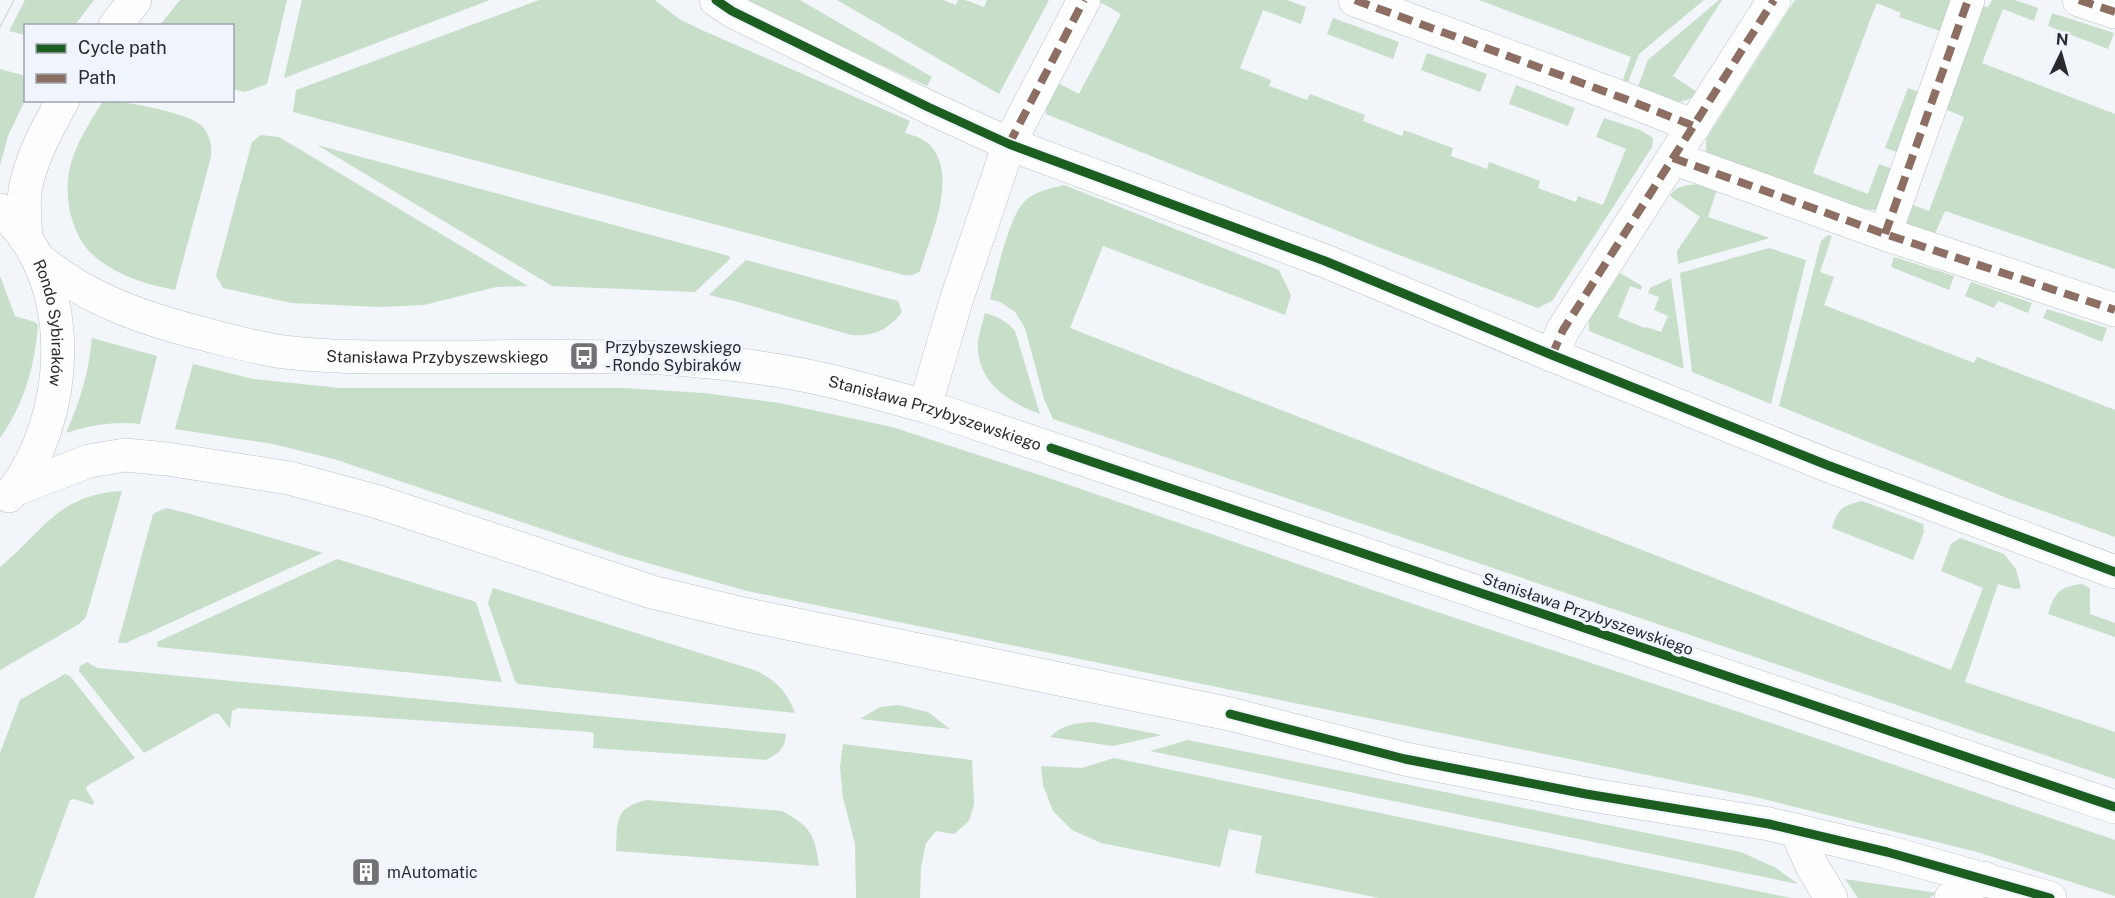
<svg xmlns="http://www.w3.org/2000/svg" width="2115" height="898" viewBox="0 0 2115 898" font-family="'Public Sans',sans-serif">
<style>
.green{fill:#c7dec9}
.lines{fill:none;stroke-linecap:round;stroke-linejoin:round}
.street-casing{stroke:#bfc1c5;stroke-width:34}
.secondary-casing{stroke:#bfc1c5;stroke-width:34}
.street{stroke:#fdfefe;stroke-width:33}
.secondary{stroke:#fdfefe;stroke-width:33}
.tram{stroke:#d8dadb;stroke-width:1.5}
.quiet{stroke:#8d6e63;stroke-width:8;stroke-dasharray:15 8;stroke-linecap:butt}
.cycleway-casing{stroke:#eff4fd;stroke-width:13}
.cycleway{stroke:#1b5e20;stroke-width:9}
.labels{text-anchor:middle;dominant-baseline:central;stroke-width:6;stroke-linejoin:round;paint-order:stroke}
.street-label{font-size:16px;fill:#2a2b2f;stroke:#eff4fd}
.poi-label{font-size:16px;fill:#2a2b2f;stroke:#eff4fd;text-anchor:start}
</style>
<rect width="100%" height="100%" fill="#f2f5fa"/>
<!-- green -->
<g class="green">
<path d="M25,0H94L75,25L26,26L25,35L9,31Z"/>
<path d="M180,0H287L267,84L245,92L233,89L232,26L160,25Z"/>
<path d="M302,0H490L284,78Z"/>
<path d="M539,0H655L679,19L704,31L910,121L905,133C913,135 924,139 930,145C959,176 930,237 920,271C911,278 903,275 893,272L293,112L296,90Z"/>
<path d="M740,0H800L932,77L927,86Z"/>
<path d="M837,0H943L956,5L958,0H965L984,7L987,0H1049L999,94Z"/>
<path d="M1099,0H1287L1306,7L1301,24L1263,10L1240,68L1271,80L1269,86L1307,100L1310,94L1365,115L1363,121L1402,136L1404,130L1453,148L1451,156L1487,169L1489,162L1540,181L1538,188L1576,202L1578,196L1603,205L1626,149L1596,137L1604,118L1640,130L1653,138L1652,147L1552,301L1538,308L1368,243L1046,114L1047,98L1056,82L1079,94L1121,14L1098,1Z"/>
<path d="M1479,0H1704L1639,54L1627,85L1622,82L1631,57Z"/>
<path d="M1719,0H1722L1673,76L1697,92L1696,95C1672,110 1661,98 1637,89L1648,60Z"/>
<path d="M1795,0H1955L1943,32L1899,17L1901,13L1877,3L1870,20L1813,173L1868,194L1879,164L1895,170L1882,203L1875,210L1837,207L1719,167L1706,151V139Z"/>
<path d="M1992,0H2015L2038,8L2034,21L2003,9L1982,63L2115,114V269L1945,211L1934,236L1908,227L1903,222L1905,202L1929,211L1964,117L1940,107L1979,5L1988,7Z"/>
<path d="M2052,13L2114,33L2108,49L2048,26Z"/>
<path d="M1333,18L1399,42L1393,59L1327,34Z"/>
<path d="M1427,53L1487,74L1480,92L1421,70Z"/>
<path d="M0,69L26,76L25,100L8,136L0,165Z"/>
<path d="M1516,85L1575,108L1568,126L1509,104Z"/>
<path d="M1908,88L1925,94L1903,154L1885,148Z"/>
<path d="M103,101C122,100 190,113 202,126C210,135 212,145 211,157L175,290C157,286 138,282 122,274C110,268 97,260 88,250C68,226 62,186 73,157C80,137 92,119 103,101Z"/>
<path d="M261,135L279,137L528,286L496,287L424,305L379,307L291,303L223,288L216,276L252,142Z"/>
<path d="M317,145L729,256L730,259L695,292L552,286Z"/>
<path d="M1703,184L1717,189L1708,217L1770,238L1678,264L1677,251L1700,217L1670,196C1677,184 1690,185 1703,184Z"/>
<path d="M1064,185L1279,270L1291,295L1285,315L1103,246L1070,328L1951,670L1983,588L1941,571L1951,544L1960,538L2004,554L2016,569L2021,588L2015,589L1998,584L1965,682L2115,732V779L1053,419L1044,399L1025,328L1015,312L1002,303L990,299C996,277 1009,215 1025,201C1035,191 1052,188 1064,185Z"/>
<path d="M1828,235L1832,236L1820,272L1834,277L1824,305L1974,363L1977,357L2115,410V537L2007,498L1779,406L1821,241Z"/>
<path d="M1769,248L1806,260L1771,404L1692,372L1680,273Z"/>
<path d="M1894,257L1954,276L1949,290L1891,267Z"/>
<path d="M746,260L898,301L902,312C890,329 873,337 851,335L738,302L709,295Z"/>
<path d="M1620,273L1642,286L1641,290L1630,286L1618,317L1645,328L1646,327L1661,332L1668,316L1654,310L1659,297L1648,293L1650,288L1671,278L1684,369L1589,331V317Z"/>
<path d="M0,276L15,316L35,322L38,325C35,365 24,405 0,438Z"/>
<path d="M1971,282L2032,303L2028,313L1998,301L1994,308L1965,296Z"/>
<path d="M2047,309L2107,328L2102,342L2043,318Z"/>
<path d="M985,313C998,317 1007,321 1015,331L1040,414C1011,403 980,385 978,350C977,338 982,325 985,313Z"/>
<path d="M92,338L157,356L140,424C114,421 91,425 66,433C80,402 89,371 92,338Z"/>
<path d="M193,364L253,379L340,388H624L704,393L780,403L892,427L1049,478L1425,608L1742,713L2115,840V896L1977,852L1755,797L747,591L623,556L334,459L273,444L175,429Z"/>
<path d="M122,491L86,617L79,624L0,670V567C45,530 57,495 122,491Z"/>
<path d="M1862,501L1923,524L1924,532L1913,560L1832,528C1838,508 1842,506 1862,501Z"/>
<path d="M166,508L187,513L323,553L126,643H118L153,514Z"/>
<path d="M337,559L476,602L502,682L158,647L157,642Z"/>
<path d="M2082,584L2090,588V614L2115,623V637L2048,614C2055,593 2058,587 2082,584Z"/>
<path d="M493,588L757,671C777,681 787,692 795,713L518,684L515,681L488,603Z"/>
<path d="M87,662L97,668L786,734C785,749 779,753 766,760L593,748L594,734L591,732L238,708L232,711L230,729L219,714H214L144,753L79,671L80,666Z"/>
<path d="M65,674L70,676L135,758L87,786L86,789L94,802L93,805L74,799L70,800L34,898H0V753L20,700Z"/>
<path d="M898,705L928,712L950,729L860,719L880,707Z"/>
<path d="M1094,722L1162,735L1113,746L1050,737C1063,724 1076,723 1094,722Z"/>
<path d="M1188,740L1741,852L1776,868L1798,884L1150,751Z"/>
<path d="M843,744L972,760L974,804L969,821L954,834L936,831L926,843L921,867L920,898H856L855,844L843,798L840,767Z"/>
<path d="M1114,758L1791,898H1379L1255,873L1262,836L1229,829L1220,867L1101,843L1072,830L1053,811L1043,785L1041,766L1082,768Z"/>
<path d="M647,800L782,811C810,826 815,834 819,866L616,851C618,821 613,808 647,800Z"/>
<path d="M1845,879L1937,893L1929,898H1858Z"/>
</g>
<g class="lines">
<!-- street casing -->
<g class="street-casing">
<g id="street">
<path d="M716,0L732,11L928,107L1009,144L1325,261L1552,355L1827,465L2115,572"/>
<path d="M1355,0L1628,100L1694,126"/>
<path d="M2079,0L2115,12"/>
<path d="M1673,158L1885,234L2115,310"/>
<path d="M1885,234L1968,0"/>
<path d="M1552,355L1563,330L1774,0"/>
<path d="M925,406L957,298L1009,144L1084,0"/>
<path d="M1796,830L1812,866L1831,898"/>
<path d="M1951,898L1984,878"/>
</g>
</g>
<!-- secondary casing -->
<g class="secondary-casing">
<g id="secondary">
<path d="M115,26L135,0"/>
<path id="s1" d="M0,210C79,277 72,420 9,496"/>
<path d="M26,237C25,222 23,206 25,190C31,158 47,129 63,100"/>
<path id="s2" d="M40,260C87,299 142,318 200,333C228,340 255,348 284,352C334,358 384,357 434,357C510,357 586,355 662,358C715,362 770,367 822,379C857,387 891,397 925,406L2115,807"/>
<path d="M14,490L89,461L125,455L167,459L289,478L375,501L652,592L743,614L1230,714L1405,759L1586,794L1769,824L1887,852L2050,898"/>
</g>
</g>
<!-- street -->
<use href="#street" class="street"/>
<!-- secondary -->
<use href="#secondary" class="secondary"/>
<!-- tram -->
<path class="tram" d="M0,27L14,0"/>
<!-- quiet -->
<g class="quiet">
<path d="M1355,0L1628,100L1694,126"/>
<path d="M2079,0L2115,12"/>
<path d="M1009,144L1084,0"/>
<path d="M1673,158L1885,234L2115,310"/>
<path d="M1885,234L1968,0"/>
<path d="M1552,355L1563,330L1774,0"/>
</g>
<!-- cycleway casing -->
<g class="cycleway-casing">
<g id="cycleway">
<path d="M716,0L732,11L928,107L1009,144L1325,261L1552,355L1827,465L2115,572"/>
<path d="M1051,448L2115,807"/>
<path d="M1230,714L1405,759L1586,794L1769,824L1887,852L2050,898"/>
</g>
</g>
<!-- cycleway -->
<use href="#cycleway" class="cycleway"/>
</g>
<!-- icons -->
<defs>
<g id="bus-square" transform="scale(1.5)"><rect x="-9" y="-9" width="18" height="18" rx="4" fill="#707276" stroke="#eff4fd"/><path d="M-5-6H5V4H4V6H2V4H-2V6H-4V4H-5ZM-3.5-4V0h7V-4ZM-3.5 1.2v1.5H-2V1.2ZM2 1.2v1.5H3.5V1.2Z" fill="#fff"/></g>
<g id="building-square" transform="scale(1.5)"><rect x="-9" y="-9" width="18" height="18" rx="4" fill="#707276" stroke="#eff4fd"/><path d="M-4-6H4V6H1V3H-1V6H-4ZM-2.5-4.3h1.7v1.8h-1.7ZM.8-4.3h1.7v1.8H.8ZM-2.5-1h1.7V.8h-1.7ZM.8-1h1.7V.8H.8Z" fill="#fff"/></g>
</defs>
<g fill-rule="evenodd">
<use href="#bus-square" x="584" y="356"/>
<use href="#building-square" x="366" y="872"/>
</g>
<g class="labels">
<!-- street labels -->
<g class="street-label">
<text stroke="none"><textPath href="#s1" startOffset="128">Rondo Sybiraków</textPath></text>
<text stroke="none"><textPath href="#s2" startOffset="417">Stanisława Przybyszewskiego</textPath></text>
<text stroke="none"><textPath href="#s2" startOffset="921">Stanisława Przybyszewskiego</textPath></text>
<text transform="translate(1588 614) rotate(19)">Stanisława Przybyszewskiego</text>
</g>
<!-- poi labels -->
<g class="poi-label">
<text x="605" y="347">Przybyszewskiego<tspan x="605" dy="18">- Rondo Sybiraków</tspan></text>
<text x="387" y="872">mAutomatic</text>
</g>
</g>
<!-- legend -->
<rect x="24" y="24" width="210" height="78" fill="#eff4fd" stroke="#a0a4ab" stroke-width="1.5"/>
<rect x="36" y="44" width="30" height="9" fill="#1b5e20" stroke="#a0a4ab" stroke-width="1.5"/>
<text x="78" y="54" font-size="18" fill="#2a2b2f">Cycle path</text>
<rect x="36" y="74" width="30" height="9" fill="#8d6e63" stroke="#a0a4ab" stroke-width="1.5"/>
<text x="78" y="84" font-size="18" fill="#2a2b2f">Path</text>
<!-- north arrow -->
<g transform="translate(2061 54) rotate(5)" stroke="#eff4fd" stroke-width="4.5" paint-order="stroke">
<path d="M0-4.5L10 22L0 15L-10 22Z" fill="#2a2b2f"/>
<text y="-9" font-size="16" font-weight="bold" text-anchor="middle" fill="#2a2b2f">N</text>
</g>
</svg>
